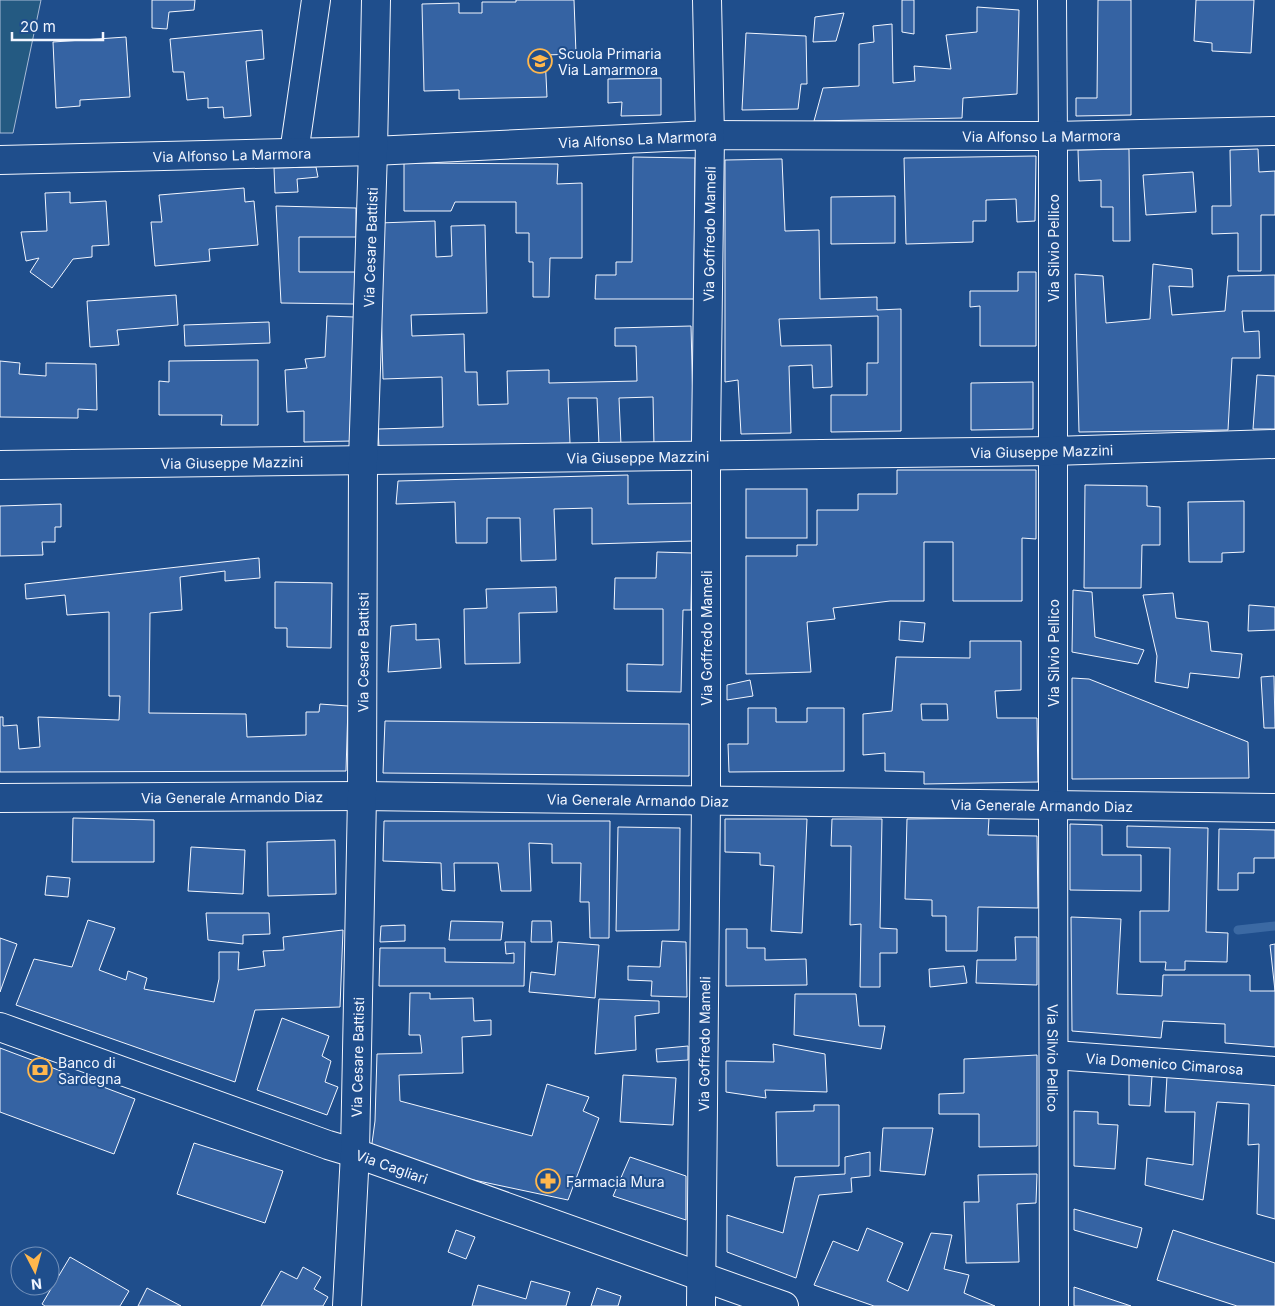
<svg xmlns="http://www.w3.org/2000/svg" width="1275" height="1306" viewBox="0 0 1275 1306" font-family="Inter,sans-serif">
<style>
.green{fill:#245a82;stroke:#a8bbd7}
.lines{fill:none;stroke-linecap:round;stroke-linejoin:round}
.stream{stroke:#3b69a3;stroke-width:9}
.building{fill:#3563a3;stroke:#f2f6ff;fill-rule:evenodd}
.minor-casing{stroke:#f2f6ff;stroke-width:30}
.minor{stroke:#1f4e8c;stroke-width:28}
.labels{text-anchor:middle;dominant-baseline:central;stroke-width:4;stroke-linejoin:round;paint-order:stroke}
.poi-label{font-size:14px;fill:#f2f6ff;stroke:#1f4e8c;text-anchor:start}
.street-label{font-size:14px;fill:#f2f6ff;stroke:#1f4e8c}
</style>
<rect width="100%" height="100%" fill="#1f4e8c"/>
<!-- green -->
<path class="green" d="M0,0H41L13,133H0Z"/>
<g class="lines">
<!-- stream -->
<path class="stream" d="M1238,930L1275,926"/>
</g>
<!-- building -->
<g class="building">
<path d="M152,0H195L194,10L169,12L167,29L152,28Z"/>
<path d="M516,0H574L576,54L545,55L547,97L459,99V90L424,91L422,4L459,3V13H482V2H516Z"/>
<path d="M902,0H914V34L902,32Z"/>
<path d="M1098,0H1131V115L1076,116V98H1097Z"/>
<path d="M1196,0H1254L1251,53L1212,51V43L1194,41Z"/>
<path d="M977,7L1019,10L1017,94L963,98L962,118L814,121L823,88L859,86V44L874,42L873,26L892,24L893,83L915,81L914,66L951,69L946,35L977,32Z"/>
<path d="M844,13L836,41L813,42L815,17Z"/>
<path d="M262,30L264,59L246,61L251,116L224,118L223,107L208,108V98L187,100L184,72H173L170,39Z"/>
<path d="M746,33L806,36L807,84H801L798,109L742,110Z"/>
<path d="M126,37L130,97L80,100V106L56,108L53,42Z"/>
<path d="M661,78V115L621,116L622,102L608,103V79Z"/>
<path d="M1129,149L1130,241H1113V207H1101V180L1079,181L1078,150Z"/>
<path d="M1258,149L1259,172L1275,171V215H1261V271H1238V233L1212,234V206H1231L1230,150Z"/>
<path d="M1036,156L1035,221L1017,222L1016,199L986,200V221H973V242L906,244L904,158Z"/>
<path d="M633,157L695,158L694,299H595L596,275H616V262H632Z"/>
<path d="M782,159L785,231L819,230L820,299L877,297V310L901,309V431L831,432V395H867V363H878V316L779,319L781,346L831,345L832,387L813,388L812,365L789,366L791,433L741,434L738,380L725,382V160Z"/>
<path d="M404,163L558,164L557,184L582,183V258H550L549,297H533V262H529V233H516V202H455L451,211H404Z"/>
<path d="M316,167L318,177L297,179L298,192L275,193L274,168Z"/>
<path d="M1193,172L1196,212L1146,215L1143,175Z"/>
<path d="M244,188L245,202L254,201L258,245L209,249L210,261L155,266L151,222H162L159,195Z"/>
<path d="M70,192V203L106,201L109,245L92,246V257L73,259L52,288L30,272L39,258L26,261L21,232L47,231L45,193Z"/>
<path d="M895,196V243L831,244V197Z"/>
<path d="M276,206L356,208V237H299V272H355L354,304L281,303Z"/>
<path d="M435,221L436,257L452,256L451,226L485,225L487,313L411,315L412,336L464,334L465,372H477L478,405L508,404L507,371L549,370V383L637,381L636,346H615V328L691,326L694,446L654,447L653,397L619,398L621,445H599L597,398H568L570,443L379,447L378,429L443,427L442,377L383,379L379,223Z"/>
<path d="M1153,264L1192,269L1193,287L1169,286L1172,315L1225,311L1228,276L1275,275V311H1242L1244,332L1259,331L1260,358H1232L1228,430L1079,432L1075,274L1103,276L1106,323L1150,319Z"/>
<path d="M1018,272H1036V346H980V306L970,307V291H1018Z"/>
<path d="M176,295L178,325L117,330L119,345L90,347L87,301Z"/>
<path d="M327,316L354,317L352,441L304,442V411L287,412L285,370L307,368L305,359L325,357Z"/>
<path d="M269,322L270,343L185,346L184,325Z"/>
<path d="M258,360V425H221L222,415H159V381L169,382V361Z"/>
<path d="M0,361L20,363L19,374L46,376V363L96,364L97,410L78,409V418L0,417Z"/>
<path d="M1257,375L1275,376V429H1253Z"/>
<path d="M1033,382V429L971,430V383Z"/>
<path d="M897,470H1036V539L1022,538V601H953V542H924V601H890L833,608L835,619L807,622L811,672L746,674V556H797V545H817V510H858V494H897Z"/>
<path d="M628,475V504L693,503L692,541L592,544V508L554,509L556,560L521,561L520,518H487V543H456L455,502L396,504L398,481Z"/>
<path d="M1085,485L1147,486V506L1160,507V545H1142L1141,588H1084Z"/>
<rect x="746" y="489" width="61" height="49"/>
<path d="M1244,501V552L1222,553V562H1189L1188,502Z"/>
<path d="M61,504V527H55V542H42L43,555L0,556V506Z"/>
<path d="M657,552L692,553L691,610H683L681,692L627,691V664L663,665V609H614L615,578H656Z"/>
<path d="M259,558L260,578L225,581V571L180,577L182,610L150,613L149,713L246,714L247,737L306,735V712H319L320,704L348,706L346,771L0,772V717H3V726L17,725L19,749L40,747L38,717L119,720L120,696H109V612L67,615L65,595L26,599L25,584Z"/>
<path d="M275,582L332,583L331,648L287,647V628H275Z"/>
<path d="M556,587L557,612L519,613L520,663L465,664L464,609L487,608L486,589Z"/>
<path d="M1073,590L1092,592L1095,637L1144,650L1138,664L1072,652Z"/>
<path d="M1173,593L1176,618L1208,622L1211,651L1242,654L1239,678L1190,673L1188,688L1155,682L1157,656L1143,595Z"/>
<path d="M1249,605L1275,607V630L1248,631Z"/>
<path d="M900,621L925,623L923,642L899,640Z"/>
<path d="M416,624V640L439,639L441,668L388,672L391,626Z"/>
<path d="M970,641H1021V690L995,691L997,718H1037L1038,782L924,784V772L885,771V753L863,755V714L892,711L896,657L970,658ZM921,704H947L948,720H922Z"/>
<path d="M1274,676L1275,728H1264L1261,677Z"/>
<path d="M1072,678L1089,679L1248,742L1249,778L1072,779Z"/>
<path d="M750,680L753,696L727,700V685Z"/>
<path d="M748,708H776V722H807V708H844V771L729,772L728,744H748Z"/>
<path d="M385,721L689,724V776L383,773Z"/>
<path d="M73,818L154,820V862H72Z"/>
<path d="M989,818L988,835L1037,836L1038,908L978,907L977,951H946V916H932V900L905,899L907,819Z"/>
<path d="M725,819H807L802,933L771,931L774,866L760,865V853L725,852Z"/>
<path d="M832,819H882L880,928L897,929V953H880V987H860L861,924L850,925L851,846H831Z"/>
<path d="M384,821H610L609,938H590L589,902H580L581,863H552V844L529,843L531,891H501L498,863H454L455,891L442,890L441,863L383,861Z"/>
<path d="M1070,824L1102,825V855H1141V891L1070,890Z"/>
<path d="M1127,826L1208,828L1206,932L1228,933L1227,962L1185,961V970H1165L1166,962H1140V911H1169L1170,848L1127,847Z"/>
<path d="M618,827L680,828L679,930L616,931Z"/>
<path d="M1219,829L1275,830V858H1254V873H1238V890H1218Z"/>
<path d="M335,840L336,894L268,896L267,842Z"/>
<path d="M191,847L245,850L243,894L188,891Z"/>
<path d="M47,876L70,878L68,897L45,895Z"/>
<path d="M206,913H269L270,934L243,935V944L208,940Z"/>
<path d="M1071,917L1121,919L1117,994L1162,996L1163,975H1250V991H1275L1270,945L1275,944V1047L1225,1043V1024L1163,1021L1161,1038L1072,1031Z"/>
<path d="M88,920L115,928L99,970L126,980L128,971L147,978L144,989L214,1002L219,979V952H239L238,970L265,966L263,951L284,950L283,937L343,930L340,1007L255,1010L235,1082L16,1005L34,959L72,967Z"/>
<path d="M451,921L503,922L501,940H449Z"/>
<path d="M532,921H551L552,942H531Z"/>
<path d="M405,925V941L380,942L381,926Z"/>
<path d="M726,929H747V948H765V960L806,959L807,985L726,986Z"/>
<path d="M1015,937H1037V985L976,983L977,960H1016Z"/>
<path d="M0,938L17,944L0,992Z"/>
<path d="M662,941L686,942L687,997L651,996L652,981L628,980V966L660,967Z"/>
<path d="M505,942H525L524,986H379L380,948H445V962L514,963V953L506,954Z"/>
<path d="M558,942L599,945L595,998L529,992L531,972L555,975Z"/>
<path d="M964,966L967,983L930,987L929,969Z"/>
<path d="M410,993H430V999L473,998L474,1021L491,1020V1035L462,1037L463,1073L399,1075L400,1101L532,1136L547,1084L589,1097L583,1111L599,1118L568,1200L370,1158L375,1121L377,1054L422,1053L420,1035H409Z"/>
<path d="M795,994H856L859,1026H885L881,1049L794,1035Z"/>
<path d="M599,999L659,1001V1013L635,1016L636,1050L595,1054Z"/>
<path d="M282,1018L329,1036L322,1056L331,1061L325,1082L338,1087L327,1115L257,1090Z"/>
<path d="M773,1044L825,1054L827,1092L765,1090L766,1098L726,1092V1061L774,1062Z"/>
<path d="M688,1046V1060L657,1062L656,1049Z"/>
<path d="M0,1048L135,1099L114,1154L0,1112Z"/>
<path d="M1037,1055V1146L979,1147V1114H939V1094L964,1093V1059Z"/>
<path d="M1129,1074L1152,1076L1150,1106L1129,1105Z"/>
<path d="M623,1075L676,1078L673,1125L620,1122Z"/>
<path d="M1167,1076L1275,1085V1219L1257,1214L1259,1144L1248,1145L1249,1104L1217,1102L1203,1200L1145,1185L1147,1158L1193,1165L1195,1112H1165Z"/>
<path d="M814,1105H839V1166H777L776,1112L814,1111Z"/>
<path d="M1074,1111L1098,1112V1124L1118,1125L1115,1169L1074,1166Z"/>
<path d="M883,1128H933L925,1175L880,1171Z"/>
<path d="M194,1143L283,1171L265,1223L177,1194Z"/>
<path d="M870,1152V1176L851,1178L852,1192L819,1195L796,1278L727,1252V1215L783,1233L795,1177L845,1174V1157Z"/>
<path d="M630,1157L686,1176V1220L613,1196Z"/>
<path d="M1037,1174L1036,1203L1017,1204L1019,1262L966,1263L964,1202H979L978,1175Z"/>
<path d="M1074,1209L1142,1228L1137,1248L1074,1230Z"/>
<path d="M867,1228L903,1243L887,1281L908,1291L931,1233L952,1235L944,1269L969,1275L964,1293L995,1306H874L814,1285L833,1241L858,1251Z"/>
<path d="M456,1230L475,1237L466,1259L448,1252Z"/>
<path d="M1173,1230L1275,1263V1306H1237L1157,1280Z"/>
<path d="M70,1257L129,1291L120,1306H45L42,1304Z"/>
<path d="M303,1267L321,1277L314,1289L328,1297L323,1306H261L281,1271L297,1279Z"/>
<path d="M531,1281L570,1292L566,1306H472L478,1285L526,1299Z"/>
<path d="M1074,1287L1131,1306H1074Z"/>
<path d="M147,1288L181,1306H138Z"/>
<path d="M597,1288L621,1296L618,1306H591Z"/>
</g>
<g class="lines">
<!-- minor casing -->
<g class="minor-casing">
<g id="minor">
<path id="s1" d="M1052,0L1053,136V805L1054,1306"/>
<path d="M294,153L316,0"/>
<path id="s2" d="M0,160L373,151L710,135L1053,136L1275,131"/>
<path id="s3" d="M0,465L1053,451L1275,444"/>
<path id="s4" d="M0,798L362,796L1275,808"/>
<path id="s5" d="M0,1027L328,1145L355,1153L784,1306"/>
<path id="s6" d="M1054,1055L1275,1071"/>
<path id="s7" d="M347,1306L355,1153L362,796L363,461L373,151L376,0"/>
<path id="s8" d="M701,1306L706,800V440L710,135L707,0"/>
</g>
</g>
<!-- minor -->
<use href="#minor" class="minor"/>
</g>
<!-- icons -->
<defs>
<g id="school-ring" transform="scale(1.25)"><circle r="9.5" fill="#1f4e8c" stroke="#ffb74d" stroke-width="1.5"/><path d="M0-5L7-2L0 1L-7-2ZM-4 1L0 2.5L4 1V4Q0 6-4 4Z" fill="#ffb74d"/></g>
<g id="bank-ring" transform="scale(1.25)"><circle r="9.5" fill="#1f4e8c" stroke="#ffb74d" stroke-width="1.5"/><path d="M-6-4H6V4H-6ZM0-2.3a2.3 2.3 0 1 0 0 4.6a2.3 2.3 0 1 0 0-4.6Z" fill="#ffb74d"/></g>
<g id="pharmacy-ring" transform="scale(1.25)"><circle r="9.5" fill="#1f4e8c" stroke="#ffb74d" stroke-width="1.5"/><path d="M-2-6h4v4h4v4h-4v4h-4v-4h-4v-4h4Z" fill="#ffb74d"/></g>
</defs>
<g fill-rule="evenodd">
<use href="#school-ring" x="540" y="61"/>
<use href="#bank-ring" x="40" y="1070"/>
<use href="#pharmacy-ring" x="548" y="1181"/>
</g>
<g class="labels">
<!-- poi labels -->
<g class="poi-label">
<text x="558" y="53">Scuola Primaria<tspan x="558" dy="16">Via Lamarmora</tspan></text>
<text x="58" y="1062">Banco di<tspan x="58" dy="16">Sardegna</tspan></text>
<text x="566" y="1181">Farmacia Mura</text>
</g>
<!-- street labels -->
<g class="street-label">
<text stroke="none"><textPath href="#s2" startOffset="1042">Via Alfonso La Marmora</textPath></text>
<text stroke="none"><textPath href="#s2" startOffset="638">Via Alfonso La Marmora</textPath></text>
<text stroke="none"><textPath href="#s2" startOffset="232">Via Alfonso La Marmora</textPath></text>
<text stroke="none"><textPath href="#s8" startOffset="1072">Via Goffredo Mameli</textPath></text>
<text stroke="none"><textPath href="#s7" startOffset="1059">Via Cesare Battisti</textPath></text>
<text transform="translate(1053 248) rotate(-90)">Via Silvio Pellico</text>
<text stroke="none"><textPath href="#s3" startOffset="1042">Via Giuseppe Mazzini</textPath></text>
<text stroke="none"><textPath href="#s3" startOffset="638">Via Giuseppe Mazzini</textPath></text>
<text stroke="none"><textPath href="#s3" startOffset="232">Via Giuseppe Mazzini</textPath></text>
<text transform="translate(706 638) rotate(-90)">Via Goffredo Mameli</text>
<text stroke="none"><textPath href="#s7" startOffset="654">Via Cesare Battisti</textPath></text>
<text transform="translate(1053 653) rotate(-90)">Via Silvio Pellico</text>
<text stroke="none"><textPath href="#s4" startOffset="232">Via Generale Armando Diaz</textPath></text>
<text stroke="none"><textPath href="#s4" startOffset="638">Via Generale Armando Diaz</textPath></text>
<text stroke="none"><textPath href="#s4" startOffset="1042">Via Generale Armando Diaz</textPath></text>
<text stroke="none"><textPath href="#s8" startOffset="262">Via Goffredo Mameli</textPath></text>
<text stroke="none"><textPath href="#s7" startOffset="249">Via Cesare Battisti</textPath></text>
<text stroke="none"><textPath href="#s1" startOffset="1058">Via Silvio Pellico</textPath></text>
<text stroke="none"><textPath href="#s6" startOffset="111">Via Domenico Cimarosa</textPath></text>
<text stroke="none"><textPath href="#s5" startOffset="416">Via Cagliari</textPath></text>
</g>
</g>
<!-- north arrow -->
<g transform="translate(35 1271) rotate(174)"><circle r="24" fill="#1f4e8c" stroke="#7391ba"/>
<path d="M0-4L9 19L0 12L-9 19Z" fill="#ffb74d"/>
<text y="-8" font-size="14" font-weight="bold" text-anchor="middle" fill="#f2f6ff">N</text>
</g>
<!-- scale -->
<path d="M12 32v8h91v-8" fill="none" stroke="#f2f6ff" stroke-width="2.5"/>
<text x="20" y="32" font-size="15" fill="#f2f6ff" stroke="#1f4e8c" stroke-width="4" paint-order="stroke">20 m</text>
</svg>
